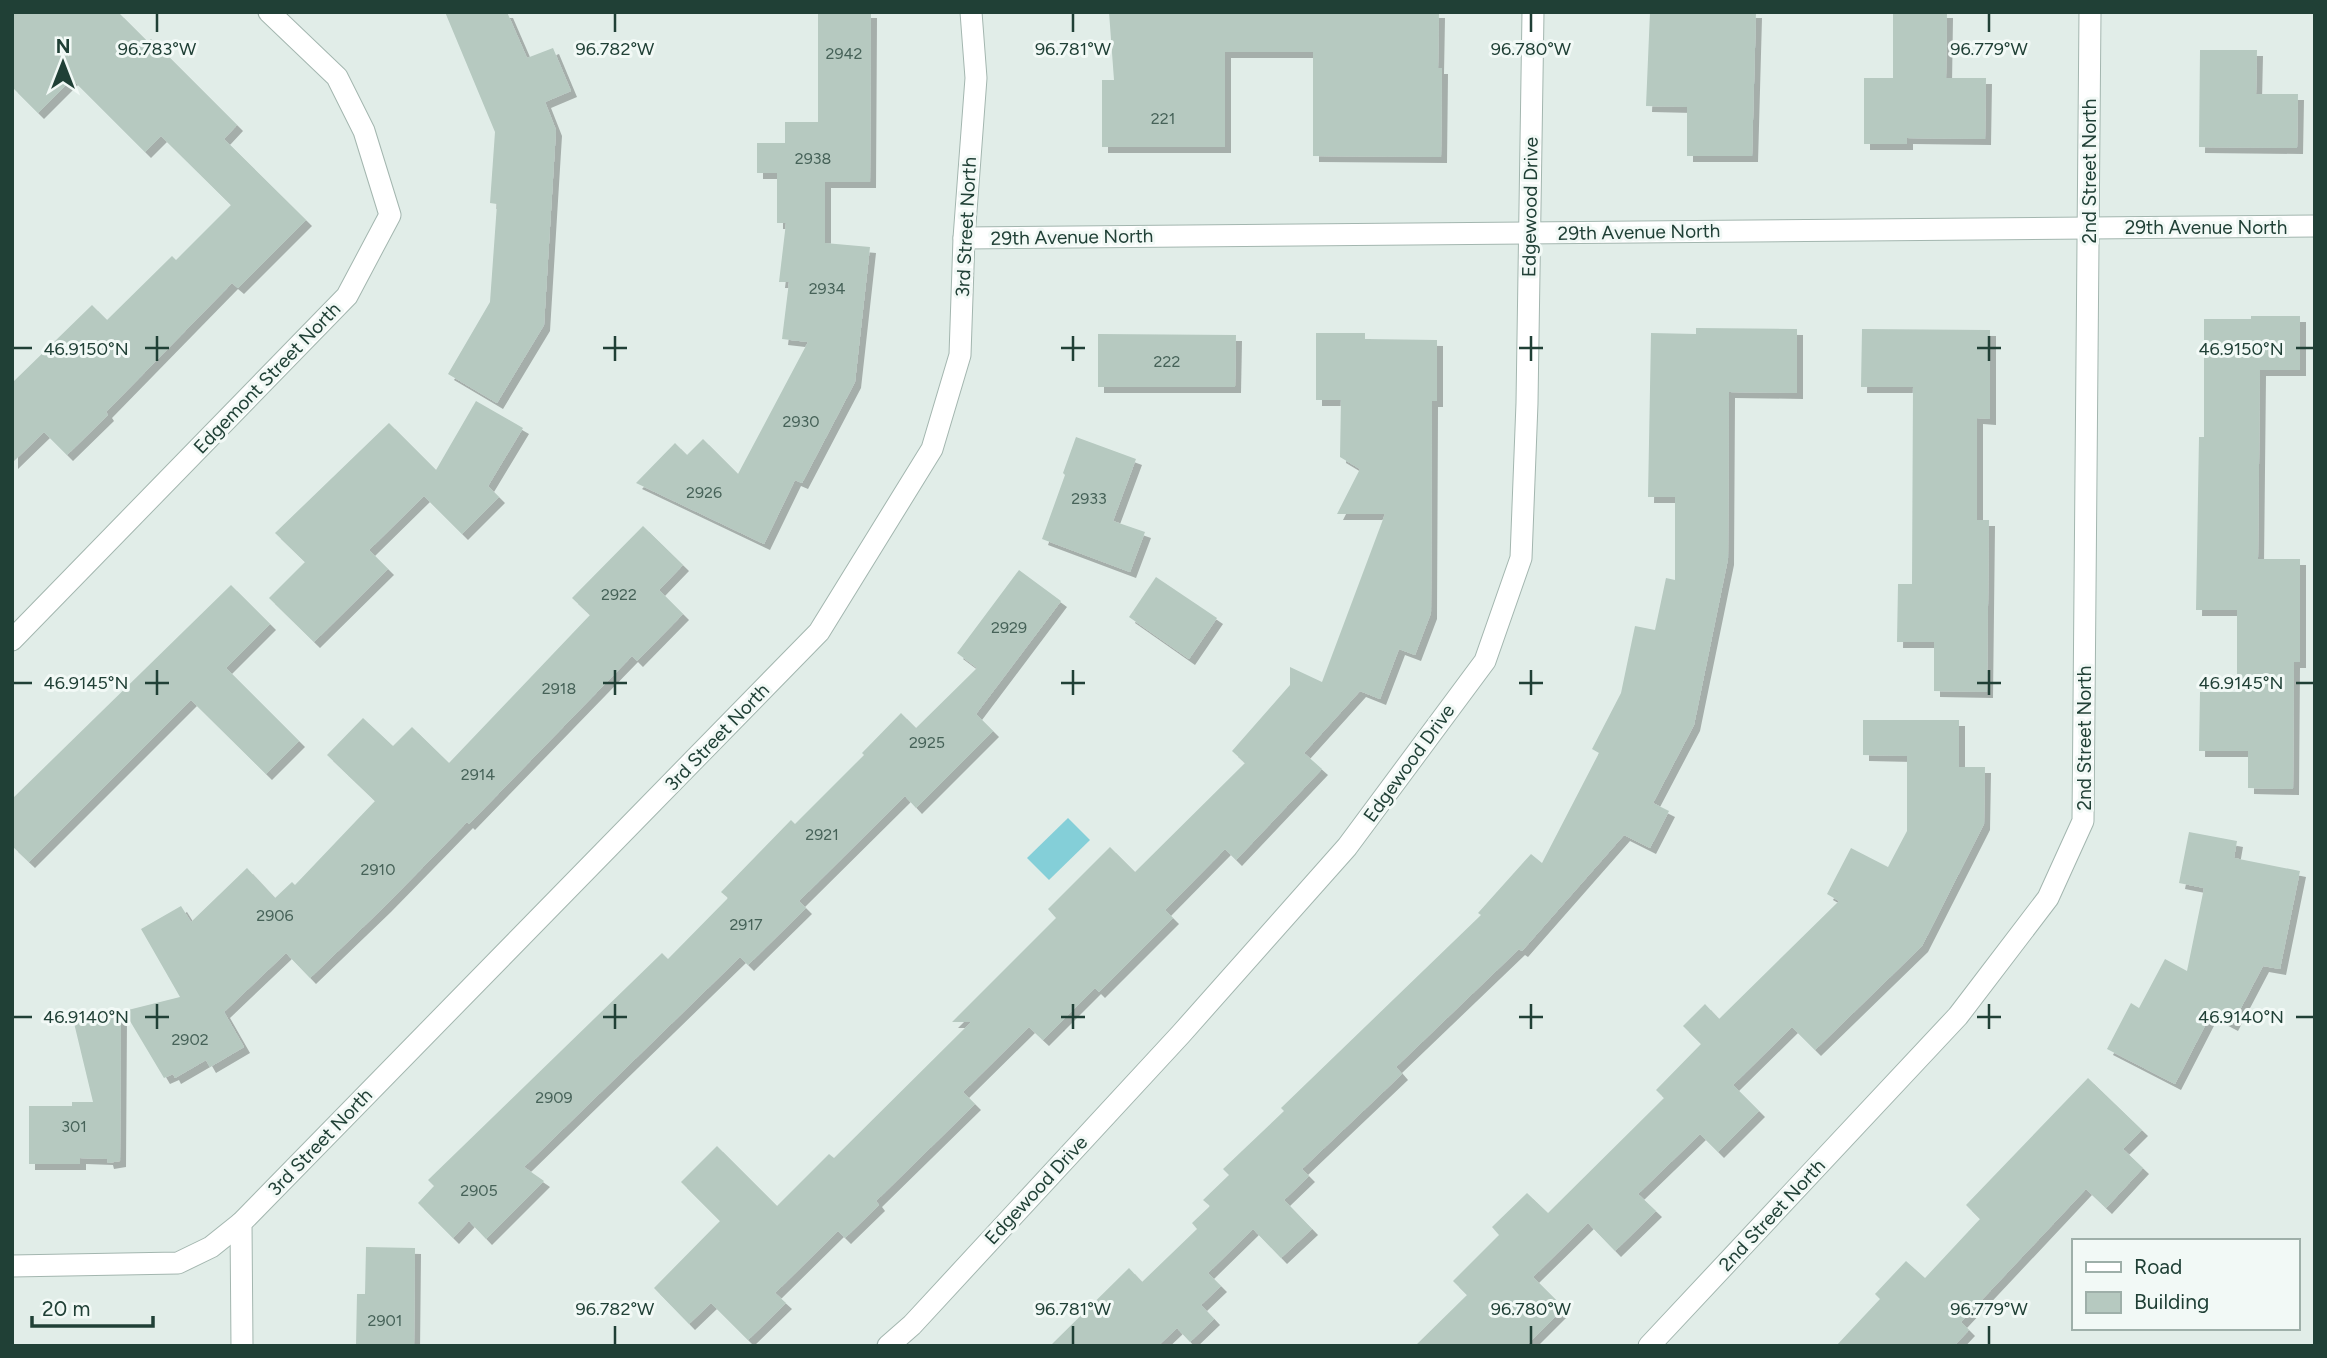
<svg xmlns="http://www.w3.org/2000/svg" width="2327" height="1358" viewBox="0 0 2327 1358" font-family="Figtree,sans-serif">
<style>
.water{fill:#84cfd8}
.building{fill:#b6c9c0;filter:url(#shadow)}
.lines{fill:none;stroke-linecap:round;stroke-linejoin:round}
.minor-casing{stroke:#a3b6af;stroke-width:23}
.minor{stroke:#fff;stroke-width:21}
.ticks{fill:none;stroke:#204036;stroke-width:2.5}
.labels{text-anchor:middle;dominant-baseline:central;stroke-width:6;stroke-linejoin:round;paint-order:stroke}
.number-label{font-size:16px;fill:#466258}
.street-label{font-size:19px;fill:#204036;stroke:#f2f9f6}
.ticks-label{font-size:18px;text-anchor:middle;fill:#204036;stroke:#f2f9f6;stroke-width:6;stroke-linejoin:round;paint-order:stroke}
</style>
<defs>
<filter id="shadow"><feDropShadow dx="6" dy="6" stdDeviation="0" flood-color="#0004"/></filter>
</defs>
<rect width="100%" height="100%" fill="#e1ede8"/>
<!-- water -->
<path class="water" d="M1068,818L1090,840L1049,880L1027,858Z"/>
<!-- building -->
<g class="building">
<path d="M12,12H118L148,42L151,39L237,125L224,139L306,220L238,288L232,283L106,412L108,415L67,455L44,432L12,463V383L92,305L107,320L172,256L176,260L231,205L161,136L145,152L72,79L38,113L12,87Z"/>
<path d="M445,12H507L527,58L553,48L571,91L545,102L556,130L544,325L497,403L448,374L490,302L497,204L490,203L495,132Z"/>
<path d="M818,12H871L870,182H825V243L870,247L855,382L802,483L795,480L764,544L636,483L675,443L687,455L703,439L738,474L808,342L782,339L789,282H779L786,223H777V173H757V143H785V122H818Z"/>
<path d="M1109,12H1439L1438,68H1442L1441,157L1313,156V52H1225V147H1102V80H1114Z"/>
<path d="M1650,12H1756L1752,156H1687V107L1646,106Z"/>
<path d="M1893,12H1947L1946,78H1986L1985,139L1907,138V144H1864V78H1893Z"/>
<path d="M2200,50H2257L2256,94H2298L2297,148L2199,147Z"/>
<path d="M2251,316H2300V370H2260L2258,559H2300V662H2294L2293,789L2248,788V751H2199L2200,692H2237V610H2196L2199,437H2204V319H2251Z"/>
<path d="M1696,328L1797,329V393L1729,392L1728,559L1694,725L1653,803L1669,811L1650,848L1624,835L1522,951L1519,949L1396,1067L1402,1074L1302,1169L1309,1176L1284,1200L1312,1229L1281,1258L1253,1229L1208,1273L1221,1286L1201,1305L1214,1319L1190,1342L1177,1328L1158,1346H1050L1129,1268L1142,1282L1197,1229L1192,1223L1210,1206L1203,1200L1229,1175L1223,1169L1284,1111L1281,1108L1481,915L1478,913L1531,854L1542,863L1599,753L1592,749L1621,693L1635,626L1655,630L1666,578L1675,580V497H1648L1651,333L1696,334Z"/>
<path d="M1862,329L1990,330V419L1977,418V520H1989L1987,692L1934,691V642H1897L1898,584H1912L1913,387H1861Z"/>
<path d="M1316,333H1365V339L1437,340V401H1432L1431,613L1415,655L1399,649L1380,699L1360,691L1304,753L1322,769L1236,860L1225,849L1165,910L1173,918L1099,992L1095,988L1043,1040L1029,1027L963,1092L975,1104L876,1201L879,1205L845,1238L838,1231L775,1293L786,1303L748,1340L711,1303L689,1324L654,1288L720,1221L681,1182L717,1146L777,1206L829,1154L834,1158L971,1022H952L1056,918L1048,909L1110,847L1135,872L1245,763L1232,751L1290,685V667L1322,682L1385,514H1337L1360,469L1340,457L1341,400H1316Z"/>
<path d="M1098,334L1236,335L1235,387H1098Z"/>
<path d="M476,401L523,428L488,486L499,497L462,534L424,496L369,550L388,569L314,642L269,598L305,562L275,533L389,423L436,470Z"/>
<path d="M1076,437L1136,459L1113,521L1145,532L1130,572L1042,539L1065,475L1063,473Z"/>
<path d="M643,526L683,565L659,590L683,614L637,661L632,656L469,824L467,822L385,906L310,978L286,953L224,1012L244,1047L210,1067L206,1060L175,1078L173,1074L164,1078L124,1011L180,997L141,929L181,906L191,922L247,868L275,898L292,882L295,885L375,801L327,755L363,718L393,746L412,727L449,763L590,615L572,598Z"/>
<path d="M1019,570L1061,601L976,714L993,731L916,808L905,796L799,901L806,908L748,965L740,957L524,1167L544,1181L486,1239L469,1221L453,1238L418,1203L434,1186L428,1180L662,953L668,959L728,898L721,892L791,820L795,824L864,755L862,753L901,713L916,728L977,668L957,653Z"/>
<path d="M1156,577L1217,618L1189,659L1129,617Z"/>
<path d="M231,585L270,624L226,668L299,741L266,774L191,700L29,862L12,846V799Z"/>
<path d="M1863,720H1959V767H1985L1984,824L1922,946L1815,1050L1792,1027L1733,1085L1759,1111L1718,1152L1700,1134L1638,1194L1656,1211L1615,1251L1588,1223L1533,1277L1564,1308L1526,1346H1415L1467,1295L1453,1281L1499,1235L1492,1227L1527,1193L1548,1213L1664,1098L1656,1090L1701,1044L1683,1026L1705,1004L1719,1019L1839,901L1827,894L1851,848L1888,867L1907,831V756L1863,755Z"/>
<path d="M2189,832L2237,841L2234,858L2300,871L2280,969L2263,966L2232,1025L2211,1014L2175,1084L2107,1049L2131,1003L2139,1008L2165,959L2187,971L2204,888L2179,883Z"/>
<path d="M121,1011L120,1161L108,1163L107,1159L80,1158V1164H29V1106H72V1102H93L74,1023Z"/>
<path d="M2088,1078L2142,1130L2123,1149L2143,1168L2106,1208L2086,1189L1961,1322L1969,1330L1954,1346H1836L1880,1299L1875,1294L1906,1261L1925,1278L1980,1219L1966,1205Z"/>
<path d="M366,1247L415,1248L414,1346H356L357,1294H365Z"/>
</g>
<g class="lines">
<!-- minor casing -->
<g class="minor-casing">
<g id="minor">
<path d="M964,238L2315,226"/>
<path d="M12,640L347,296L390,215L364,131L337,77L269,12"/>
<path d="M12,1266L178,1263L211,1247L241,1223"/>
<path d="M242,1346L241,1223L819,632L932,449L960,355L964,238L976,78L971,12"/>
<path d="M888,1346L912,1325L1181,1034L1347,847L1485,661L1521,558L1527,403L1533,12"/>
<path d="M1649,1346L1958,1016L2048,898L2083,821L2090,12"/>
</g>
</g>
<!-- minor -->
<use href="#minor" class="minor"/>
</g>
<!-- ticks -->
<path class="ticks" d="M157,14V32M615,14V32M1073,14V32M1531,14V32M1989,14V32M157,336V361M615,336V361M1073,336V361M1531,336V361M1989,336V361M14,348H32M145,348H169M603,348H627M1061,348H1085M1519,348H1543M1977,348H2001M2296,348H2313M157,670V695M615,670V695M1073,670V695M1531,670V695M1989,670V695M14,683H32M145,683H169M603,683H627M1061,683H1085M1519,683H1543M1977,683H2001M2296,683H2313M157,1004V1029M615,1004V1029M1073,1004V1029M1531,1004V1029M1989,1004V1029M14,1017H32M145,1017H169M603,1017H627M1061,1017H1085M1519,1017H1543M1977,1017H2001M2296,1017H2313M615,1326V1344M1073,1326V1344M1531,1326V1344M1989,1326V1344"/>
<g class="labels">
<!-- number labels -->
<g class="number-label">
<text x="844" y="53">2942</text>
<text x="1163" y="118">221</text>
<text x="813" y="158">2938</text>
<text x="827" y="288">2934</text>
<text x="1167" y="361">222</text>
<text x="801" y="421">2930</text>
<text x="704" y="492">2926</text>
<text x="1089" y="498">2933</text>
<text x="619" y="594">2922</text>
<text x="1009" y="627">2929</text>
<text x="559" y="688">2918</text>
<text x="927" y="742">2925</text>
<text x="478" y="774">2914</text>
<text x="822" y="834">2921</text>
<text x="378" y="869">2910</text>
<text x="275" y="915">2906</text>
<text x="746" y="924">2917</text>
<text x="190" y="1039">2902</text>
<text x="554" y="1097">2909</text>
<text x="74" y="1126">301</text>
<text x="479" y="1190">2905</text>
<text x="385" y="1320">2901</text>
</g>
<!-- street labels -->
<g class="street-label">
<text transform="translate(2089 171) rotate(-90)">2nd Street North</text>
<text transform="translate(1530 207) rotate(-89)">Edgewood Drive</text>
<text transform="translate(966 227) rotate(-87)">3rd Street North</text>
<text x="2206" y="227">29th Avenue North</text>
<text transform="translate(1639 232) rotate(-1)">29th Avenue North</text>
<text transform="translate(1072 237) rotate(-1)">29th Avenue North</text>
<text transform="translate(267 378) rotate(-46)">Edgemont Street North</text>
<text transform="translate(717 737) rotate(-46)">3rd Street North</text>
<text transform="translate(2084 738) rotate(-90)">2nd Street North</text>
<text transform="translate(1409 763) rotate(-54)">Edgewood Drive</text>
<text transform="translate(320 1142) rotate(-46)">3rd Street North</text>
<text transform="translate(1036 1190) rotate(-47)">Edgewood Drive</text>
<text transform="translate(1772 1215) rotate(-47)">2nd Street North</text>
</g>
</g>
<g class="ticks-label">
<text x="157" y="55">96.783°W</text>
<text x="615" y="55">96.782°W</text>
<text x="1073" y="55">96.781°W</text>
<text x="1531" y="55">96.780°W</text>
<text x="1989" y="55">96.779°W</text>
<text x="86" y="355">46.9150°N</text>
<text x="2241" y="355">46.9150°N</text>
<text x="86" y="689">46.9145°N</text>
<text x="2241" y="689">46.9145°N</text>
<text x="86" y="1023">46.9140°N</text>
<text x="2241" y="1023">46.9140°N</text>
<text x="615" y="1315">96.782°W</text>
<text x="1073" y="1315">96.781°W</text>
<text x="1531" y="1315">96.780°W</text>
<text x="1989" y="1315">96.779°W</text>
</g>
<!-- border -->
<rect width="2327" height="1358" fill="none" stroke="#204036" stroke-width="28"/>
<!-- legend -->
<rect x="2072" y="1239" width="228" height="91" fill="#f2f9f6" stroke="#9eafa9" stroke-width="2"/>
<rect x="2086" y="1262" width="35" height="10" fill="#ffffff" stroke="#9eafa9" stroke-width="2"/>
<text x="2134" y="1274" font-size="21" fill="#204036">Road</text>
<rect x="2086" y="1292" width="35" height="21" fill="#b6c9c0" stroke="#9eafa9" stroke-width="2"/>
<text x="2134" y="1309" font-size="21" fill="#204036">Building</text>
<!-- north arrow -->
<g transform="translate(63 63)" stroke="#f2f9f6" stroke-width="5" paint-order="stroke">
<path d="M0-5L12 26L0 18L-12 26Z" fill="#204036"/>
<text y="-10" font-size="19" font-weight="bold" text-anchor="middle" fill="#204036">N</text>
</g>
<!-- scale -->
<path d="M32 1316v10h121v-10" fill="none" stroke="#204036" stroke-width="3.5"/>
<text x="42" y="1316" font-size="21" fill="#204036" stroke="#f2f9f6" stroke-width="5" paint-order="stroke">20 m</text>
</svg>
